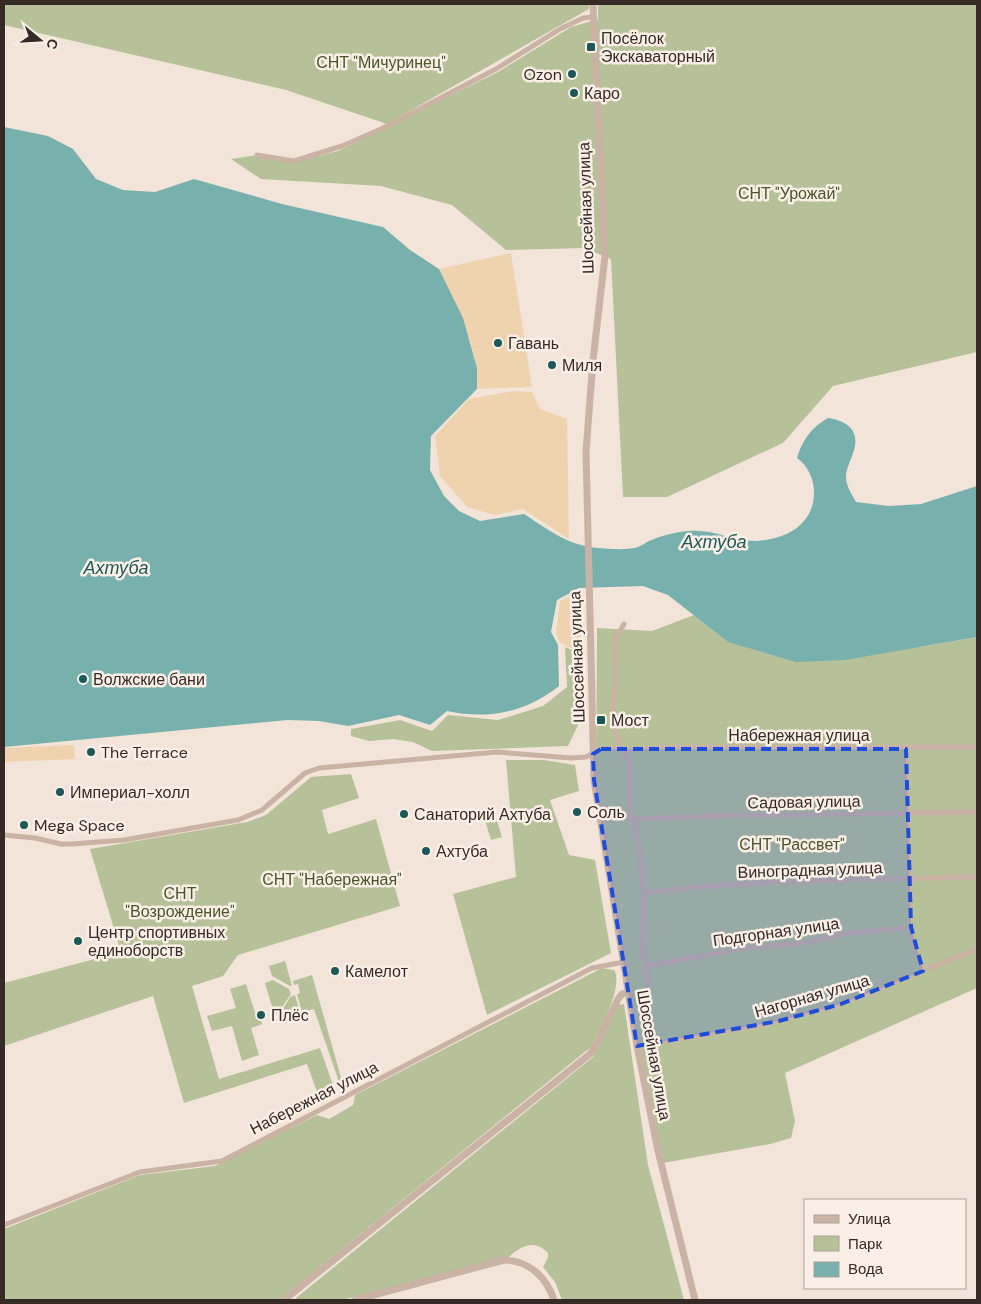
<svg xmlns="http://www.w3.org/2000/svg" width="981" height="1304" viewBox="0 0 981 1304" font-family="'DM Sans',sans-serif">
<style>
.green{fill:#b7c199}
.sand{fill:#efd3af}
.water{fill:#78b0ad}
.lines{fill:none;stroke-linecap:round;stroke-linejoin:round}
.minor{stroke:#cab3a5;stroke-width:5}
.tertiary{stroke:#cab3a5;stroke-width:7}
.marked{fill:#1d4ed8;fill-opacity:0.2;stroke:#1d4ed8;stroke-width:4;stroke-dasharray:10 6;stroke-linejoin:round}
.poi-dot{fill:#1b5857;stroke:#faefe6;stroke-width:2}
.labels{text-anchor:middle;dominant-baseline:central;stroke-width:5;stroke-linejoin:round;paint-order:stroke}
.poi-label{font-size:16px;fill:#362a27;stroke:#faefe6;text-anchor:start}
.park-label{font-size:16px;fill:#49552a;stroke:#faefe6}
.street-label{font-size:16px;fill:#362a27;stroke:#faefe6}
.water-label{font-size:18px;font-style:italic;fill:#1b5857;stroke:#faefe6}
</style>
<rect width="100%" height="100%" fill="#f2e4d9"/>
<!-- green -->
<g class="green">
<path d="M4,4H589V9L387,124L286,90L4,25Z"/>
<path d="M598,4H977V352L833,386L783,443L667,497H623L611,259L584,248L506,250L452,205L381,186L261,179L231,159L258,155L294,162L338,151L498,72L571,27L598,19Z"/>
<path d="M694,615L728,642L920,647L977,637V988L785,1073L795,1121L791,1138L770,1144L663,1163L638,1040L596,781L597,628L652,631Z"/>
<path d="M565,647L576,652L579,723L568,746L432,751L413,742L393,739L369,741L351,736V729L400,720L432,731L448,715L498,720L543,706L567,687Z"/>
<path d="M506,760H544L575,765L579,791L550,800L569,855L595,860L611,953L487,1015L453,894L516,877Z"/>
<path d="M351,774L359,798L322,810L328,834L376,819L400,906L238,955L223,976L192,986L219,1079L320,1048L333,1085L321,1092V1103L307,1064L184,1103L153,996L4,1046V983L121,952L90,849L247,822L266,815L311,777Z"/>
<path d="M495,814L502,837L491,840L484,817Z"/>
<path d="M285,961L292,986H290L272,976L269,966Z"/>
<path d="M602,968L614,970C624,985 600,1032 591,1047L279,1300H4V1229L140,1175L215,1166L317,1115L329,1119L353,1105L355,1095Z"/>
<path d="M312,975L342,1081L339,1082L314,1009L302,1012L297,994L300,993L298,984L294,985L293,981Z"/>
<path d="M273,980L289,989L291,994L275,1017L265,983Z"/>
<path d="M246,984L257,1019L261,1018L262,1024L251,1028L259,1055L242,1061L232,1026L212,1031L207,1016L236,1008L230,989Z"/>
<path d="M295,995L300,1013L276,1021L290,997Z"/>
<path d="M624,1004L648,1165L684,1300H562L555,1282L543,1267L548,1258V1253C535,1239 521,1245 509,1257L342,1300H297L296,1298L593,1057L618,1005Z"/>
</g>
<!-- sand -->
<g class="sand">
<path d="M511,253L532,387L477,389C478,346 458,307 439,269Z"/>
<path d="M513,391L532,392L540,409L567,419L569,539L523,509L495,515L467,507L440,476L435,436L469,399Z"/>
<path d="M580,592V652L560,643L556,633L560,601Z"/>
<path d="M74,745L75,759L4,762V748Z"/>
</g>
<!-- water -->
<path class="water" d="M4,127L48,136L73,149L96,179L123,190L155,192L194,179L282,204L383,227L410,250L439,269L463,318L477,368V389L431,436L430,470L444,496L459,511L480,521L524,514C549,530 568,546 599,548C610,549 623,550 634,548C641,547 647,541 654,539C664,535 677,532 688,531C717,528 737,545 766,540C779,538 795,532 803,522C820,504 817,472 797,458C803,439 811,428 828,418C848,421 861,431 853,453C851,460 846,469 846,476C846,486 851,493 856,502L889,506L921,504L977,486V637L845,660L796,662L728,642L668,595L643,586L579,588L557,600L551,632L558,645L559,686C527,712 487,720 447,711L430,725L399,715L348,726L319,721L287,720L4,747Z"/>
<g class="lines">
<!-- minor -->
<g class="minor">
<path d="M257,155L294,161L342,146L381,129L496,69L560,29L583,18L594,17"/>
<path d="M624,624L616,638L615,689L611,721L620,747L630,762V813L637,831L644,893L643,949L647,973V1043"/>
<path d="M906,749L911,927L912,940L923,971"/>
<path d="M599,820L619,817L638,819L709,816L977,812"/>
<path d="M4,835L35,838L61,844H72L124,840L238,820L262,810L305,773L319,768L497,752L571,758L586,757L601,749L611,748L624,750L670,747H977"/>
<path d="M644,893C754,879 866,880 977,877"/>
<path d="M646,966L745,948L803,943L843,934L911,927"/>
<path d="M637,1046L758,1026L841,1004L977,949"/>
<path d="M4,1225L140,1172L222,1161L592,968L624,962"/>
</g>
<!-- tertiary -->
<g class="tertiary">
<path d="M593,4L605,256L593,360L586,452L594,780L637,1046L658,1151L695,1300"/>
<path d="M284,1300L590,1054L598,1042L618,999L622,994L628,992"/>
<path d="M355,1300L504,1260C529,1260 547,1278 554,1300"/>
</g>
</g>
<!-- marked area -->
<path class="marked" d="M601,749H906L911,927L923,971L841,1004L779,1021L637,1046L594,780L593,754Z"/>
<!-- markers -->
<g class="poi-dot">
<rect x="586" y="42" width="10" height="10" rx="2.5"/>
<circle cx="572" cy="74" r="5"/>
<circle cx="574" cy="93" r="5"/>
<circle cx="498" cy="343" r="5"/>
<circle cx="552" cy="365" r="5"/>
<circle cx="83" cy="679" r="5"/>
<rect x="596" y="715" width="10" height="10" rx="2.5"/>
<circle cx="91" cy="752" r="5"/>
<circle cx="60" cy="792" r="5"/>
<circle cx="577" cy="812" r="5"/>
<circle cx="404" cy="814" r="5"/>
<circle cx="24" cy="825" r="5"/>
<circle cx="426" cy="851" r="5"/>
<circle cx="78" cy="941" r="5"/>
<circle cx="335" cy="971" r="5"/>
<circle cx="261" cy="1015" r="5"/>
</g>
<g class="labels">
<!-- poi labels -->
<g class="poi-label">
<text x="601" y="38">Посёлок<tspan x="601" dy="18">Экскаваторный</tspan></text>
<text x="562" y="74" text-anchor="end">Ozon</text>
<text x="584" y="93">Каро</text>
<text x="508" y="343">Гавань</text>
<text x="562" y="365">Миля</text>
<text x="93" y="679">Волжские бани</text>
<text x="611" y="720">Мост</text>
<text x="101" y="752">The Terrace</text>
<text x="70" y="792">Империал-холл</text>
<text x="587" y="812">Соль</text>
<text x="414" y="814">Санаторий Ахтуба</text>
<text x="34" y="825">Mega Space</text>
<text x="436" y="851">Ахтуба</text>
<text x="88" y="932">Центр спортивных<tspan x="88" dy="18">единоборств</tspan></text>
<text x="345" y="971">Камелот</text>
<text x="271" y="1015">Плёс</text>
</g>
<!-- park labels -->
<g class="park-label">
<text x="381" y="62">СНТ "Мичуринец"</text>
<text x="789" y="193">СНТ "Урожай"</text>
<text x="792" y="844">СНТ "Рассвет"</text>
<text x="332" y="879">СНТ "Набережная"</text>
<text x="180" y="893">СНТ<tspan x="180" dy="18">"Возрождение"</tspan></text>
</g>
<!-- street labels -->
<g class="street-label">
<text transform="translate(586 208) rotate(-92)">Шоссейная улица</text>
<text transform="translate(577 657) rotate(-92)">Шоссейная улица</text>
<text x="799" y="735">Набережная улица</text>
<text transform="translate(804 802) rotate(-1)">Садовая улица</text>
<text transform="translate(810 870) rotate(-2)">Виноградная улица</text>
<text transform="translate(776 932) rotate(-8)">Подгорная улица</text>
<text transform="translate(812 996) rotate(-16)">Нагорная улица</text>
<text transform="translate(654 1055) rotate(80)">Шоссейная улица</text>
<text transform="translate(314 1098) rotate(-27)">Набережная улица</text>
</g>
<!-- water labels -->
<g class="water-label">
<text x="714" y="542">Ахтуба</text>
<text x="116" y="568">Ахтуба</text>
</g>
</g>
<!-- border -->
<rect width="981" height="1304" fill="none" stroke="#362a27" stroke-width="10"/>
<!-- legend -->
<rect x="804" y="1199" width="162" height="90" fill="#faefe6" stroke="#aca09a"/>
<rect x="814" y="1215" width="25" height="8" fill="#cab3a5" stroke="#aca09a"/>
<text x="848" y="1224" font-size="15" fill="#362a27">Улица</text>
<rect x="814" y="1236" width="25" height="15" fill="#b7c199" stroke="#aca09a"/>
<text x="848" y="1249" font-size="15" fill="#362a27">Парк</text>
<rect x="814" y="1262" width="25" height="15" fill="#78b0ad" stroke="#aca09a"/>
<text x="848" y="1274" font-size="15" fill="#362a27">Вода</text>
<!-- north arrow -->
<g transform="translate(40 40) rotate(108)" stroke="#faefe6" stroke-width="4" paint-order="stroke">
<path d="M0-4L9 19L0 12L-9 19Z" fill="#362a27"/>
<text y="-8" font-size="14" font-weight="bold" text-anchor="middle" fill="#362a27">С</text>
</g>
</svg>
